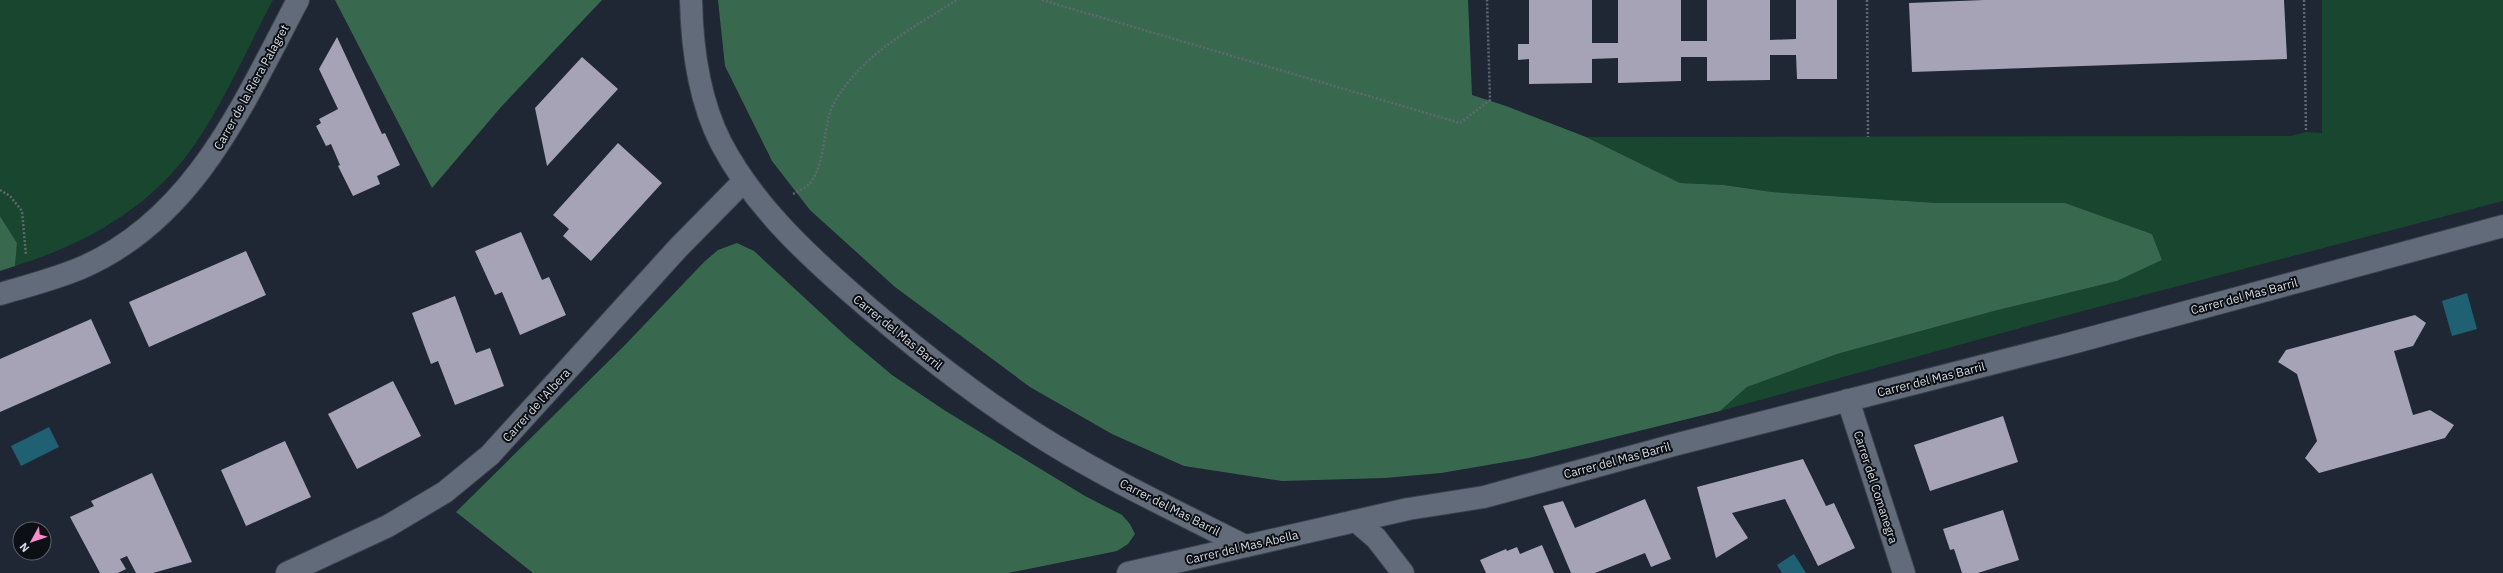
<svg xmlns="http://www.w3.org/2000/svg" width="2503" height="573" viewBox="0 0 2503 573" font-family="'IBM Plex Sans',sans-serif">
<style>
.green{fill:#19462f}
.forest{fill:#38694e}
.water{fill:#206073}
.building{fill:#a5a3b5}
.lines{fill:none;stroke-linecap:round;stroke-linejoin:round}
.minor-casing{stroke:#39414b;stroke-width:24}
.path{stroke:#5f6772;stroke-width:2.5;stroke-dasharray:2 2;stroke-linecap:butt}
.minor{stroke:#616b79;stroke-width:22}
.labels{text-anchor:middle;dominant-baseline:central;stroke-width:4;stroke-linejoin:round;paint-order:stroke}
.street-label{font-size:12px;fill:#d6dbe4;stroke:#0c1015}
</style>
<rect width="100%" height="100%" fill="#1e2733"/>
<!-- green -->
<g class="green">
<path d="M0,0H273C245,52 220,113 184,159C141,213 80,246 15,266L17,243L0,216Z"/>
<path d="M2322,0H2503V201L2064,316L1720,411L1747,387L1837,354L1994,311L2117,281L2162,260L2152,234L2065,203H1937L1772,192L1724,185L1680,183L1586,137L2291,136L2306,132L2322,133Z"/>
</g>
<!-- forest -->
<g class="forest">
<path d="M335,0H602L501,107L432,188Z"/>
<path d="M718,0H1468L1472,95L1506,106L1586,137L1680,183L1724,185L1772,192L1937,203H2065L2152,234L2162,260L2117,281L1994,311L1837,354L1747,387L1720,411L1529,458L1441,473L1385,478L1282,481L1184,466L1112,434L1030,387L895,287L810,210L772,161L725,66Z"/>
<path d="M0,216L17,243L15,266L0,271Z"/>
<path d="M737,243L754,251L848,338L892,375L944,410L1085,496L1122,515L1130,524L1135,534L1128,544L1117,551L1008,573H533L456,512L625,345L704,262L718,250Z"/>
</g>
<!-- water -->
<g class="water">
<path d="M2467,293L2477,329L2452,336L2442,301Z"/>
<path d="M49,427L59,447L21,466L11,446Z"/>
<path d="M1794,554L1806,573H1782L1777,565Z"/>
</g>
<!-- building -->
<g class="building">
<path d="M1529,0H1592V43H1618V0H1681V41H1707V0H1770V40L1796,39V0H1837V79H1797L1796,55H1770V80L1707,81V57H1681V81L1618,83V58L1592,59V83L1529,84V59L1518,60V44H1529Z"/>
<path d="M1984,0H2284L2287,59L1912,72L1909,3Z"/>
<path d="M337,37L382,134L385,133L400,165L377,176L380,184L353,196L338,166L340,165L331,144L326,146L316,126L321,123L319,119L338,109L319,69Z"/>
<path d="M582,57L618,89L547,166L535,108Z"/>
<path d="M618,143L662,183L591,261L563,236L569,229L553,215Z"/>
<path d="M521,232L542,280L549,277L566,315L520,335L502,292L495,295L475,251Z"/>
<path d="M246,251L266,295L149,347L129,302Z"/>
<path d="M455,296L476,353L490,348L504,386L455,405L438,361L431,364L412,313Z"/>
<path d="M2415,315L2426,323L2413,346L2394,351L2413,415L2430,410L2454,425L2445,438L2319,473L2305,458L2317,441L2297,374L2278,362L2286,350Z"/>
<path d="M91,319L111,363L0,412V359Z"/>
<path d="M393,381L421,436L357,469L328,414Z"/>
<path d="M2003,416L2018,462L1930,491L1914,445Z"/>
<path d="M285,441L311,497L246,526L221,470Z"/>
<path d="M1803,459L1826,506L1834,503L1855,548L1818,566L1785,499L1732,513L1748,538L1716,558L1697,487Z"/>
<path d="M152,473L192,562L153,573H136L127,556L120,559L126,569L118,573H100L70,517L94,506L91,501Z"/>
<path d="M1645,499L1671,559L1651,567L1645,553L1595,573H1571L1543,506L1563,501L1575,528Z"/>
<path d="M2003,510L2019,560L1978,573H1962L1954,549L1950,550L1943,529Z"/>
<path d="M1542,545L1554,573H1486L1480,560L1506,549L1507,551L1517,547L1520,554Z"/>
</g>
<g class="lines">
<!-- minor casing -->
<g class="minor-casing">
<g id="minor">
<path d="M691,0C692,48 699,100 721,143C752,202 800,248 849,291C913,347 980,400 1052,444C1114,482 1180,513 1245,546"/>
<path d="M0,294C27,286 55,279 81,268C195,219 244,102 298,0"/>
<path d="M1848,400L1904,573"/>
<path d="M1356,521L1376,538L1403,573"/>
<path d="M287,573L388,526L445,492L490,455L678,248L743,182"/>
<path d="M1128,573L1408,509L1484,497L1674,445L2072,343L2503,226"/>
</g>
</g>
<!-- path -->
<g class="path">
<path d="M1042,0L1460,123L1490,100L1487,0"/>
<path d="M1867,0L1868,137"/>
<path d="M2304,0L2306,132"/>
<path d="M0,190L10,196L22,211L26,255"/>
<path d="M793,194C799,191 807,187 811,182C827,160 822,125 834,103C861,55 912,28 957,0"/>
</g>
<!-- minor -->
<use href="#minor" class="minor"/>
</g>
<g class="labels">
<!-- street labels -->
<g class="street-label">
<text transform="translate(251 87) rotate(-61)">Carrer de la Riera Palagret</text>
<text transform="translate(2244 296) rotate(-15)">Carrer del Mas Barril</text>
<text transform="translate(898 332) rotate(39)">Carrer del Mas Barril</text>
<text transform="translate(1931 379) rotate(-14)">Carrer del Mas Barril</text>
<text transform="translate(536 405) rotate(-48)">Carrer de l'Albera</text>
<text transform="translate(1617 460) rotate(-15)">Carrer del Mas Barril</text>
<text transform="translate(1876 487) rotate(72)">Carrer del Comanegra</text>
<text transform="translate(1170 507) rotate(27)">Carrer del Mas Barril</text>
<text transform="translate(1242 547) rotate(-13)">Carrer del Mas Abella</text>
</g>
</g>
<!-- north arrow -->
<g transform="translate(32 541) rotate(230)"><circle r="19" fill="#0c1015" stroke="#5d6168"/>
<path d="M0-3L7 15L0 10L-7 15Z" fill="#f98fca"/>
<text y="-6" font-size="11" font-weight="bold" text-anchor="middle" fill="#d6dbe4">N</text>
</g>
</svg>
